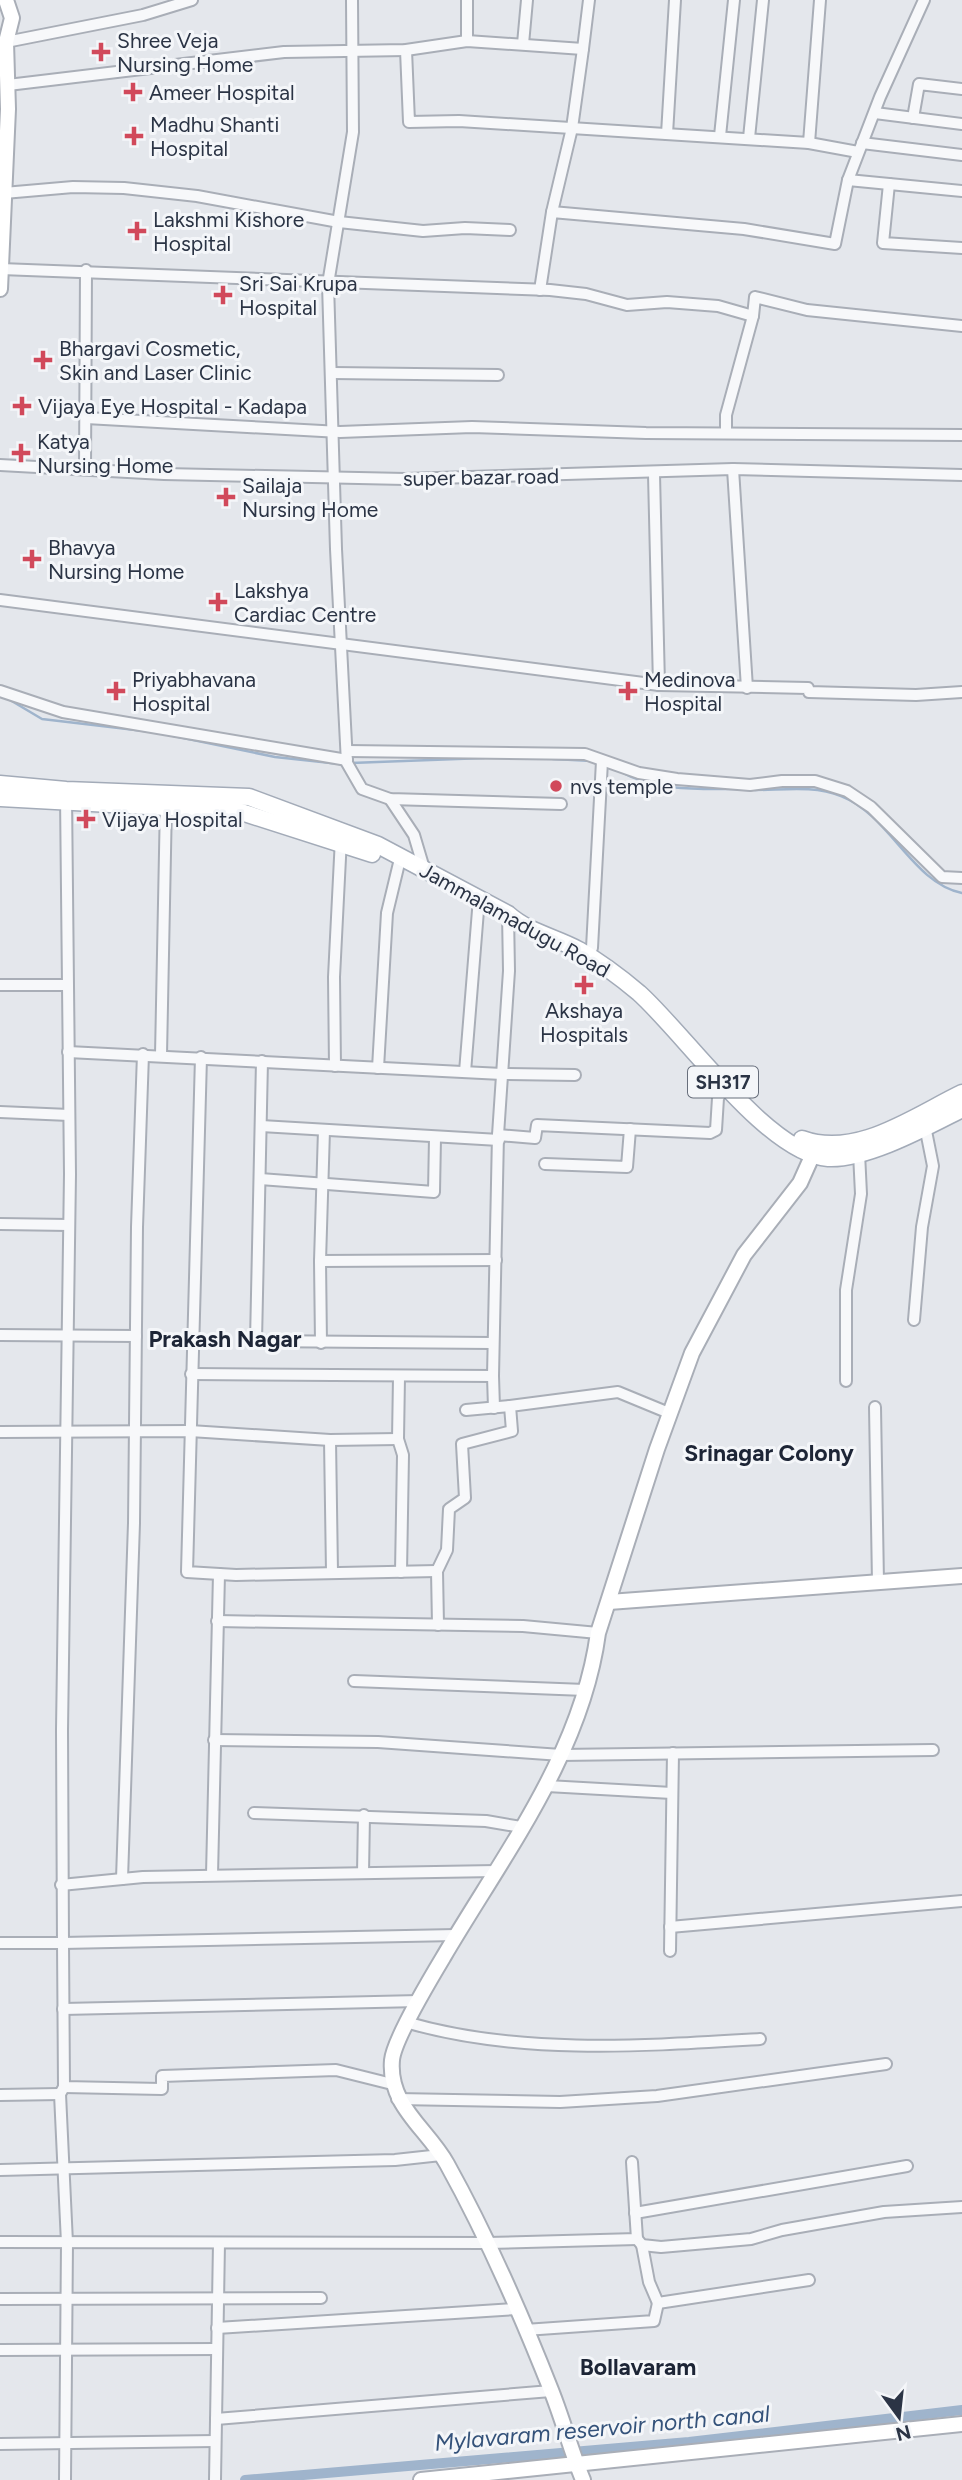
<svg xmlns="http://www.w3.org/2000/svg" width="962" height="2480" viewBox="0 0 962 2480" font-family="Figtree,sans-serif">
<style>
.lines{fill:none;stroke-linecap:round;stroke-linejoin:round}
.stream{stroke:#9fb4cc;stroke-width:2.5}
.canal{stroke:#9fb4cc;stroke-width:10}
.street-casing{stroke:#a9aeb7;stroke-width:14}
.secondary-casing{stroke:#a9aeb7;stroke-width:18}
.primary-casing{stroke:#a3abb8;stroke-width:19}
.street{stroke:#f7f8fa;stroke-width:10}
.secondary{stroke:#fff;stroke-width:14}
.primary{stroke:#fff;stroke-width:16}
.poi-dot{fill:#d1495b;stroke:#f4f6f9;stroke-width:2.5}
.labels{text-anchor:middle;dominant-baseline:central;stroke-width:6;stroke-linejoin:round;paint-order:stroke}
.shield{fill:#f4f6f9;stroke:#676e7b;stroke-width:2}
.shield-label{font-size:19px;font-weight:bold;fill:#2b3445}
.poi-label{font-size:21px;fill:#2b3445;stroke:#f4f6f9;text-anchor:start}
.street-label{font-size:21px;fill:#2b3445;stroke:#f4f6f9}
.neighbourhood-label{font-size:23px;font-weight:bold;fill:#1d2536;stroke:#f4f6f9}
.water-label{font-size:23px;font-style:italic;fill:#34527a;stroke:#f4f6f9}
</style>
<rect width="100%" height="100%" fill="#e4e7ec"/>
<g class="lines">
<!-- stream -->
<g class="stream">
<path d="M10,700L42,719L144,731"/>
<path d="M164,734L275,757L340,764"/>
<path d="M553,759L592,761"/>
<path d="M351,763L484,758"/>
<path d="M621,772C657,792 701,789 741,789"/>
<path d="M755,790C783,790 814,785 841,796C890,815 912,883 962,893"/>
</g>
<!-- canal -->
<path class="canal" d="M245,2480L689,2442L962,2410"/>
<!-- street casing -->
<g class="street-casing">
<g id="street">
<path d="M352,0L353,132L328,284L336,549L347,763L362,789L390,799L561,804"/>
<path d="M467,41V0"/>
<path d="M6,42L143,15L192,0"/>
<path d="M523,44L527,0"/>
<path d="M406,50L409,122L459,121L809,143L820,0"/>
<path d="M8,85L284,52L406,50L467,41L583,49L589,0"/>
<path d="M875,113L962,124"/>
<path d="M913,118L919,84L962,89"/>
<path d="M667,134L675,0"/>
<path d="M720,136L734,0"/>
<path d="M749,138L763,0"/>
<path d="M809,143L858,152"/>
<path d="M862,143L962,155"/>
<path d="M848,180L962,191"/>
<path d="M889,184L883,243L962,248"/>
<path d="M4,193L73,187L124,188L197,196L339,222L423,231L465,228L510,230"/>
<path d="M552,212L572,128L583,49"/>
<path d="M1,269L550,290L586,294L627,305L667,302L718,306L753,316L755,297L807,310L962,326"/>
<path d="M540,290L552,212L744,229L835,244L848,180L880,97L924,0"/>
<path d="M333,373L498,375"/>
<path d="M86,418L340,432L472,427L646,433L962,435"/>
<path d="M726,433V415L753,316"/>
<path d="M0,465L164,474L405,479L733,469L962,475"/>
<path d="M85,469L86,270"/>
<path d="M733,469L747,688"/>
<path d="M654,474L659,685"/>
<path d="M0,600L659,685L808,688L809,692L916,695L962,692"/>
<path d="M0,691L63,712L347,760"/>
<path d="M347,751L585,754L639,773L677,779L750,785L782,781H815L847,791L871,807L942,877L962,878"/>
<path d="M66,796L70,1174L62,1730L63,1943L456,1935"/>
<path d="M390,799L414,835L425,872"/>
<path d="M592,948L602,761"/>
<path d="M0,985H67"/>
<path d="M68,1052L502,1074L575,1075"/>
<path d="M161,1055L166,802"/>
<path d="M201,1057L187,1572L236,1575L437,1571"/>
<path d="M262,1061L256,1341L492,1343"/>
<path d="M335,1066L334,977L341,838"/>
<path d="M378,1068L387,913L400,859"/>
<path d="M465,1072L479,898"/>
<path d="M0,1112L69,1115"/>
<path d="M261,1126L499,1140"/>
<path d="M324,1130L320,1261L496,1260"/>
<path d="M498,1135L535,1138L537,1125L710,1133L716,1130L718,1098L726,1086"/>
<path d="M545,1164L627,1167L630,1129"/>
<path d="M260,1179L434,1192L435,1138"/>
<path d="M0,1224L69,1225"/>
<path d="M320,1261L321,1343"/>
<path d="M914,1320L922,1227L933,1166L925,1126"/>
<path d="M0,1335L136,1336"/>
<path d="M191,1374L493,1376L498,1135L509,971L508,914"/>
<path d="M493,1376L494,1408"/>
<path d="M399,1377L398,1439L403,1455L401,1572"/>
<path d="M846,1381V1290L861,1194L859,1153"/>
<path d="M875,1407L878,1582"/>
<path d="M466,1410L510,1406"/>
<path d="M0,1432L190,1431L330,1440L398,1439"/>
<path d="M330,1440L332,1572"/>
<path d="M217,1621L523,1626L598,1633"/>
<path d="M438,1625L437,1571L447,1550L449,1509L465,1498L462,1444L512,1431L510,1406L618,1392L669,1413"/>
<path d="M354,1681L585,1690"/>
<path d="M214,1740L378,1742L561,1755L933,1750"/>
<path d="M547,1786L672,1793"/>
<path d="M254,1813L486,1821L521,1827"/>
<path d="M363,1873L364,1815"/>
<path d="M212,1875L219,1574"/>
<path d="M122,1879L134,1523L137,1227L143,1054"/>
<path d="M61,1885L143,1877L496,1871"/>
<path d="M670,1927L962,1901"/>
<path d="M0,1943H63L64,2087L162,2089V2076L336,2070L396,2085"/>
<path d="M670,1951L673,1753"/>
<path d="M63,2009L419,2001"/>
<path d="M409,2023C521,2055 644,2046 760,2039"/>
<path d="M64,2087L60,2094L67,2243L65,2480"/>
<path d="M0,2095L60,2094"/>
<path d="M397,2099L560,2102L657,2096L886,2064"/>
<path d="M0,2170L395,2160L441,2155"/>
<path d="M635,2213L907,2166"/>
<path d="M637,2239L642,2245L661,2247L751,2239L782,2230L884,2212L962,2207"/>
<path d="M0,2242L487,2243L637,2239L632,2162"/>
<path d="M642,2245L649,2282L658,2303L809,2280"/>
<path d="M0,2299L321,2298"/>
<path d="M217,2328L516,2309"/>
<path d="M525,2330L654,2321L658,2303"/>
<path d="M0,2350L217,2349"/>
<path d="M216,2419L551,2391"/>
<path d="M0,2444L215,2441"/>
<path d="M215,2480L219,2243"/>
</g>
</g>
<!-- secondary casing -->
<g class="secondary-casing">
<g id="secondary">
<path d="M0,289L8,109L6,42L12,18L6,0"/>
<path d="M609,1602L962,1576"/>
<path d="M421,2480L962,2424"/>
<path d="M583,2480C571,2451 563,2420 551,2390C521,2314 487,2236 447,2164C427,2128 388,2106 392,2060C394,2039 432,1976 444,1956C504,1854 582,1753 598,1633L657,1449L692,1353L744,1255L800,1183L817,1145"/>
</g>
</g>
<!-- primary casing -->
<g class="primary-casing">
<g id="primary">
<path d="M0,784L66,790L249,797L378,845L508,914C528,932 555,937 579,950C600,962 620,977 639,993C685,1034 768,1154 828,1158C867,1160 928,1126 962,1109"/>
<path d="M0,798L238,811L372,854"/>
<path d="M802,1139C857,1159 914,1116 962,1093"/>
</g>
</g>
<!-- street -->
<use href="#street" class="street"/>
<!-- secondary -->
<use href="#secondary" class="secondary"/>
<!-- primary -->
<use href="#primary" class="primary"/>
</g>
<!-- markers -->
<g class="poi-dot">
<path d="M97.5 41.5h7v7h7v7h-7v7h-7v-7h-7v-7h7z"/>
<path d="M129.5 81.5h7v7h7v7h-7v7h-7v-7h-7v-7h7z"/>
<path d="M130.5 125.5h7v7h7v7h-7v7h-7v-7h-7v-7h7z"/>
<path d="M133.5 220.5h7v7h7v7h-7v7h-7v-7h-7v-7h7z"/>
<path d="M219.5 284.5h7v7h7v7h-7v7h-7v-7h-7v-7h7z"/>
<path d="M39.5 349.5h7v7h7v7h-7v7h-7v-7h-7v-7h7z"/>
<path d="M18.5 395.5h7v7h7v7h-7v7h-7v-7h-7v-7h7z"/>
<path d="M17.5 442.5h7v7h7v7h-7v7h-7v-7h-7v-7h7z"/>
<path d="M222.5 486.5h7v7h7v7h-7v7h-7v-7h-7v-7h7z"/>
<path d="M28.5 548.5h7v7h7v7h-7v7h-7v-7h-7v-7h7z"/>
<path d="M214.5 591.5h7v7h7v7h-7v7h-7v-7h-7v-7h7z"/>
<path d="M112.5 680.5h7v7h7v7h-7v7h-7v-7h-7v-7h7z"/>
<path d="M624.5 680.5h7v7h7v7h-7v7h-7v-7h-7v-7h7z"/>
<circle cx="556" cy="786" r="7"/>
<path d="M82.5 808.5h7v7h7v7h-7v7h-7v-7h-7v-7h7z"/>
<path d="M580.5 974.5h7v7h7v7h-7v7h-7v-7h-7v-7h7z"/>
</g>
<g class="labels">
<!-- shield labels -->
<rect class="shield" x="688" y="1066.5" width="70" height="31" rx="5"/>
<g class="shield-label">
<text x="723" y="1082">SH317</text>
</g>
<!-- poi labels -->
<g class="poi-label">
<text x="117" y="40">Shree Veja<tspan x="117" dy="24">Nursing Home</tspan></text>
<text x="149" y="92">Ameer Hospital</text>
<text x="150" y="124">Madhu Shanti<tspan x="150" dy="24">Hospital</tspan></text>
<text x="153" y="219">Lakshmi Kishore<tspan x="153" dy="24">Hospital</tspan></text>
<text x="239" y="283">Sri Sai Krupa<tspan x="239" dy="24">Hospital</tspan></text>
<text x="59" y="348">Bhargavi Cosmetic,<tspan x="59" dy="24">Skin and Laser Clinic</tspan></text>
<text x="38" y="406">Vijaya Eye Hospital - Kadapa</text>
<text x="37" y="441">Katya<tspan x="37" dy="24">Nursing Home</tspan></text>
<text x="242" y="485">Sailaja<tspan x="242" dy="24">Nursing Home</tspan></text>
<text x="48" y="547">Bhavya<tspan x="48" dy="24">Nursing Home</tspan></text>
<text x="234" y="590">Lakshya<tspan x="234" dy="24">Cardiac Centre</tspan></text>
<text x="132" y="679">Priyabhavana<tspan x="132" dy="24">Hospital</tspan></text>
<text x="644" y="679">Medinova<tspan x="644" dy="24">Hospital</tspan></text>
<text x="570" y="786">nvs temple</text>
<text x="102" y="819">Vijaya Hospital</text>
<text x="584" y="1010" text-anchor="middle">Akshaya<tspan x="584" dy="24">Hospitals</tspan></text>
</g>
<!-- street labels -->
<g class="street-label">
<text transform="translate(481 477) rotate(-1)">super bazar road</text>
<text transform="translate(515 920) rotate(29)">Jammalamadugu Road</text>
</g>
<!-- neighbourhood labels -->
<g class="neighbourhood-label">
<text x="225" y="1339">Prakash Nagar</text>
<text x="769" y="1453">Srinagar Colony</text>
<text x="638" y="2367">Bollavaram</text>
</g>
<!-- water labels -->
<g class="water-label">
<text transform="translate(602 2428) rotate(-5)">Mylavaram reservoir north canal</text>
</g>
</g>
<!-- north arrow -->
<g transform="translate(899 2417) rotate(165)" stroke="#f4f6f9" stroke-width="5" paint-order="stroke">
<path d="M0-5L12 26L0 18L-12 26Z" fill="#2b3445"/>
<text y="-10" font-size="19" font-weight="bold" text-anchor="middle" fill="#2b3445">N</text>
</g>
</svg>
